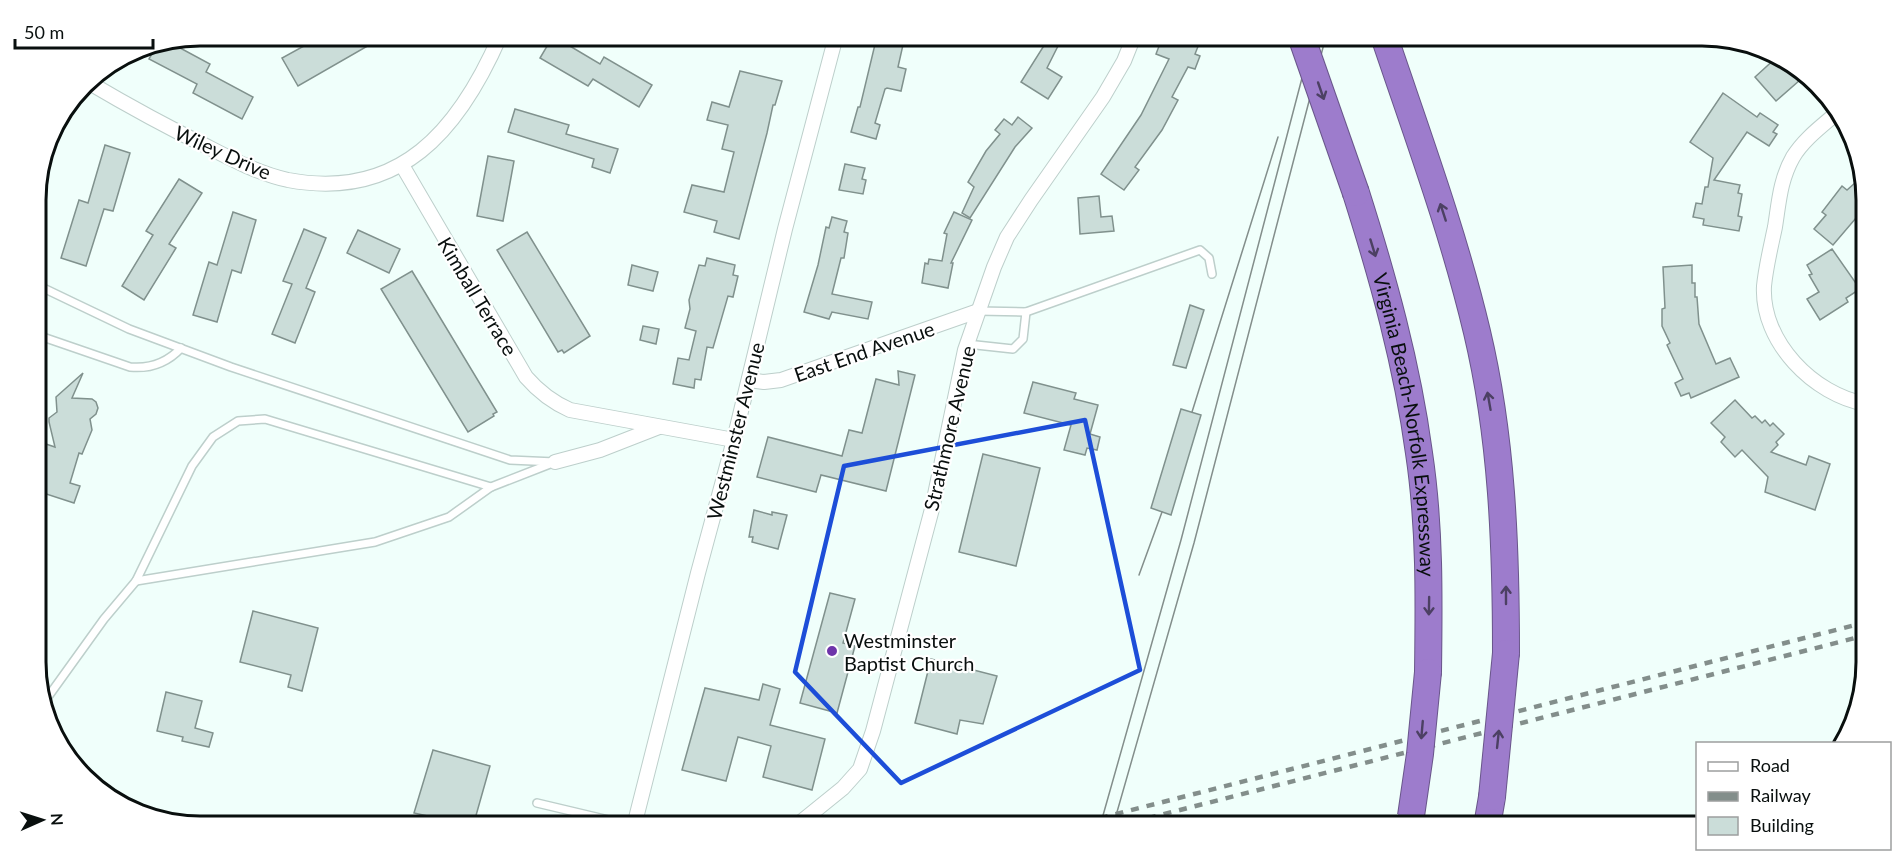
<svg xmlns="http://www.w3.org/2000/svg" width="1903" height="862" viewBox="0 0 1903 862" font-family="Lato,sans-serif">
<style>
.building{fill:#cbddd9;stroke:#80918d;stroke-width:1.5}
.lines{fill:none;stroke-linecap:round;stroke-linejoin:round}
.lane-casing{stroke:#bdcfcb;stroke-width:10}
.street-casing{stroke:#bdcfcb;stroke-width:16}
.highway-casing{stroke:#69568a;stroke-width:28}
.lane{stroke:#fff;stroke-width:7}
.street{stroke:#fff;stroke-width:14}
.highway{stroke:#9d7ccc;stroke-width:26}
.tram{stroke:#838e8b;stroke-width:1.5}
.rail{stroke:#838e8b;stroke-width:4.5;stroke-dasharray:8 8;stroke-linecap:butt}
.highway-bridge-casing{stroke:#69568a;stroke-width:28;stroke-linecap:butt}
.highway-bridge{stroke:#9d7ccc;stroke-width:26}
.oneway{stroke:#4c4063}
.marked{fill:none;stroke:#1d4ed8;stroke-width:4.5;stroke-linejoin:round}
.poi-dot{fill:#6e34aa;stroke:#fff;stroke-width:2}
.labels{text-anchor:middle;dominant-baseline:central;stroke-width:4.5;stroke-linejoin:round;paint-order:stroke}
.street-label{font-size:20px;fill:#090f0e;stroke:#fff}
.poi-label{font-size:20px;fill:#090f0e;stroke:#fff;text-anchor:start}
.rim{fill:none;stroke:#090f0e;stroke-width:3}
</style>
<rect width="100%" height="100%" fill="#f0fffb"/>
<!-- building -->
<g class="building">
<path d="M322,36H385L298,86L282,58Z"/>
<path d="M553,36L600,64L604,57L652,85L639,107L593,79L588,86L540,58Z"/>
<path d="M877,36H905L898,67L906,69L901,91L887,88L885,89L875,123L880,125L876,139L851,132L858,107H860Z"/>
<path d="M1050,36H1063L1047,68L1062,77L1048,99L1021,82Z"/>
<path d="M1178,36L1199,44L1195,54L1200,56L1195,69L1188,67L1172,97L1178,100L1162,130L1135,167L1139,170L1124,190L1101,174L1141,115L1169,59L1156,54L1161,41L1170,45Z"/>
<path d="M169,42L210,64L206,72L253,97L242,119L193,93L197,84L149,59L157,45Z"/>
<path d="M1777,57L1801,75L1798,78L1800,80L1776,101L1755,77Z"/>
<path d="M740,71L782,81L775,105H773L767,133L739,239L714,232L717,221L684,212L692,185L724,192L734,152L722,149L728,125L707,120L712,102L729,107Z"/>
<path d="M1723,93L1757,117L1760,113L1778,125L1773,132L1777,134L1769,146L1747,132L1714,180L1740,185L1738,193L1742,194L1738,216L1742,217L1739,231L1703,225L1704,219L1693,217L1696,203L1702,204L1705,187H1708L1713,158L1690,142Z"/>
<path d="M515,109L569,125L566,134L618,149L610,173L592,167L594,159L508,132Z"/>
<path d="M1018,117L1032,128L1015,147L970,218L962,213L974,187L968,182L986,151L1000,134L995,130L1004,119L1012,125Z"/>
<path d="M105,145L130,153L113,211L104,209L86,266L61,258L79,200L88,203Z"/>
<path d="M488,156L514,161L503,221L477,216Z"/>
<path d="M845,164L865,168L862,179L866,180L863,194L839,190Z"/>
<path d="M1864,175L1866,179V226L1856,218L1833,245L1814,229L1826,215L1822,212L1842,186L1847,190Z"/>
<path d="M179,179L202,193L169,244L176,248L144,300L122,286L153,235L146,231Z"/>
<path d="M1099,196L1101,217L1112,216L1114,231L1080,234L1078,198Z"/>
<path d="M233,212L256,220L241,273L232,270L217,322L193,315L209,262L217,265Z"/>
<path d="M954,212L972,220L951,263H953L948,288L922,283L925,263L928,264L929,259L942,261L947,234L944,233Z"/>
<path d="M832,217L847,221L844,232L848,233L844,258H841L832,294L872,302L868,319L832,312L829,319L804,312L818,265L826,227L829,228Z"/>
<path d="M304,229L326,238L306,288L315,292L295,343L272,334L292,284L283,281Z"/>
<path d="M358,230L400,249L389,273L347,253Z"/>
<path d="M527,232L590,336L564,353L562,350L558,352L497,250Z"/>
<path d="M1832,249L1860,289L1846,298L1848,302L1820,320L1807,299L1819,292L1809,275L1812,274L1807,265Z"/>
<path d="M707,258L735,265L733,275L738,276L733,297L728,296L713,348L707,347L701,380L695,379L694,388L673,384L678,358L689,360L696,331L685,328L690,309L689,300L699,265L705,266Z"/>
<path d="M632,265L658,272L653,291L628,285Z"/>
<path d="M1692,265V283H1695V297H1697L1699,324L1716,364L1730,358L1739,377L1691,398L1689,393L1681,396L1675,383L1683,379L1667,345L1670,343L1662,326V309L1665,308L1663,267Z"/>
<path d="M412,271L497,412L493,414L494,416L468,432L381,289Z"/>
<path d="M1190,305L1204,310L1186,368L1173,365Z"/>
<path d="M643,326L659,329L656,344L640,340Z"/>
<path d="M898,371L915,375L886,491L821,475L816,492L757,477L768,437L842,456L849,430L862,433L876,379L899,385Z"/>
<path d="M83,373L72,398L92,399L96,402L98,408L96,414L90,419L92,430L82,454L79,453L70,483L80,486L74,503L37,491V441L55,447L49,422V418L57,412L56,397Z"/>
<path d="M1033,382L1076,393L1074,399L1098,405L1090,434L1100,437L1097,450L1087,448L1085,455L1064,450L1071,425L1024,413Z"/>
<path d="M1735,400L1752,418L1755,416L1762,423L1765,420L1770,426L1773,423L1784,434L1776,442L1778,445L1771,452L1806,465L1809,456L1830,464L1815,510L1765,492L1768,477L1742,450L1735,457L1721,442L1725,437L1711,423Z"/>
<path d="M1181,409L1201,415L1171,515L1151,508Z"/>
<path d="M983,454L1040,468L1016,566L959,552Z"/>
<path d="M754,510L772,515V512L787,515L778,549L752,542L753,537H749Z"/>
<path d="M830,593L855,599L843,643L855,646L837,713L800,703Z"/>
<path d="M253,611L318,628L302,691L288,687L291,675L240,662Z"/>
<path d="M931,659L997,676L983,724L960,720L957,734L915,723Z"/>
<path d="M763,684L780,689L770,725L825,739L812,790L763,777L771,746L738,737L726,781L682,770L705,688L759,700Z"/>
<path d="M166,692L202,701L195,728L213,733L209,747L182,741L183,737L157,731Z"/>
<path d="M433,750L490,766L473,826L414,813Z"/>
</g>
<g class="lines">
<!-- lane casing -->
<g class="lane-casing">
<g id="lane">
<path d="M37,285L129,329L231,367L510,460L555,462"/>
<path d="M978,311L1026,312L1200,250L1209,258L1212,274"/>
<path d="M37,335L130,367C151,369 167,363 181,348"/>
<path d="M967,344L1013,349L1023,339L1026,312"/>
<path d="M136,581L375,542L449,517L491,487L550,464"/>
<path d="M45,701L104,619L136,581L192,466L213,437L238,421L265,419L491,487"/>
<path d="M537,803L634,826"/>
</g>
</g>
<!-- street casing -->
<g class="street-casing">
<g id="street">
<path d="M88,82C127,105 167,127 208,147C233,160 260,174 288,180C400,201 459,130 500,36"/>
<path d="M1838,112C1822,126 1804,139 1793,157C1780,180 1779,202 1775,227C1771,246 1766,266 1764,286C1761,342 1814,395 1866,404"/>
<path d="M402,165L526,377C539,392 552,402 570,410L734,440"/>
<path d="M749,380L764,382L781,380L978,311"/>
<path d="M555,462L600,450L659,427"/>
<path d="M634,826L698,573L734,440L785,229L836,36"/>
<path d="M796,826L843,788L860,769L873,731L932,509L965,350L994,267L1007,237L1031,200L1103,97L1124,61L1134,36"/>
</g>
</g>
<!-- highway casing -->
<g class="highway-casing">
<g id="highway">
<path d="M1384,36C1417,134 1453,231 1477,332C1502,437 1506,545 1506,653"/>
<path id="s1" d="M1356,193C1383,278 1407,364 1419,453C1430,526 1429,599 1428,672"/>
<path d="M1487,826L1492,797"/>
</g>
</g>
<!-- lane -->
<use href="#lane" class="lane"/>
<!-- street -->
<use href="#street" class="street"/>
<!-- highway -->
<use href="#highway" class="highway"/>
<!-- tram -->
<g class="tram">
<path d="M1192,412L1278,137"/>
<path d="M1139,575L1162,512"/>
<path d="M1100,826L1181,540L1313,36"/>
<path d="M1113,826L1194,543L1326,36"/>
</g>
<!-- rail -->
<g class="rail">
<path d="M1069,826L1867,622"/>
<path d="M1117,826L1867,635"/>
</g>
<!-- highway-bridge casing -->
<g class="highway-bridge-casing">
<g id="highway-bridge">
<path d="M1301,36L1356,193"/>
<path d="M1492,797L1506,653"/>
<path d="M1411,816L1420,754L1428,672"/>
</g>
</g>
<!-- highway-bridge -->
<use href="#highway-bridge" class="highway-bridge"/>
</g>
<!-- one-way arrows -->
<defs><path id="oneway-shaft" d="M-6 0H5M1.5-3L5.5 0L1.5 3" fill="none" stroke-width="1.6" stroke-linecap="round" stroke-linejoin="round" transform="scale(1.5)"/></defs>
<g class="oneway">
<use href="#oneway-shaft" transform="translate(1321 91) rotate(71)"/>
<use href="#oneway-shaft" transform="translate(1443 212) rotate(-108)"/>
<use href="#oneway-shaft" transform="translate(1373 248) rotate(73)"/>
<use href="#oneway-shaft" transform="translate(1489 401) rotate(-100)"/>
<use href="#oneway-shaft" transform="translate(1506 595) rotate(-90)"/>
<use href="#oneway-shaft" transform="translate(1429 606) rotate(91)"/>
<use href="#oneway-shaft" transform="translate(1422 730) rotate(95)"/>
<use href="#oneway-shaft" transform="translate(1498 739) rotate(-84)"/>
</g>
<!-- marked area -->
<path class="marked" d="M1085,420L1140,670L901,783L795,672L844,466Z"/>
<!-- markers -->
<circle class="poi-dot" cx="832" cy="651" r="6"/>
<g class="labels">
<!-- street labels -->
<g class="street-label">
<text transform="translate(223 152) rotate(24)">Wiley Drive</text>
<text transform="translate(478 296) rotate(59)">Kimball Terrace</text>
<text transform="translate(864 351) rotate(-19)">East End Avenue</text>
<text stroke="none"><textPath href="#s1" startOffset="238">Virginia Beach-Norfolk Expressway</textPath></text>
<text transform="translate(949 428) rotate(-77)">Strathmore Avenue</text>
<text transform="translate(735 431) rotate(-76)">Westminster Avenue</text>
</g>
<!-- poi labels -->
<g class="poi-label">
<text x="844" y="640">Westminster<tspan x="844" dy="23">Baptist Church</tspan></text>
</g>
</g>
<!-- crop -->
<path d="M0 0H1903V862H0ZM200 46H1702A154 154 0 0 1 1856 200V662A154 154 0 0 1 1702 816H200A154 154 0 0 1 46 662V200A154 154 0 0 1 200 46Z" fill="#fff" fill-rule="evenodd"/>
<path class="rim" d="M200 46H1702A154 154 0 0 1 1856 200V662A154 154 0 0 1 1702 816H200A154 154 0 0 1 46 662V200A154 154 0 0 1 200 46Z"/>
<!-- legend -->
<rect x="1696" y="742" width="195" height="108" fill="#ffffff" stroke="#9d9f9f" stroke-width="1.5"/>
<rect x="1708" y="762" width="30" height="9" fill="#ffffff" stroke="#9d9f9f" stroke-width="1.5"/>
<text x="1750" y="772" font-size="18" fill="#090f0e">Road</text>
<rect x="1708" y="792" width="30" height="9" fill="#838e8b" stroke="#9d9f9f" stroke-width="1.5"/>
<text x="1750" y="802" font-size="18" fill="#090f0e">Railway</text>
<rect x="1708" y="817" width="30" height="18" fill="#cbddd9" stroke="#9d9f9f" stroke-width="1.5"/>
<text x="1750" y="832" font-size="18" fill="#090f0e">Building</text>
<!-- north arrow -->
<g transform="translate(42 820) rotate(87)" stroke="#ffffff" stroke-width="4.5" paint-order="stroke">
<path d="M0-4.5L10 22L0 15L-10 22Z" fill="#090f0e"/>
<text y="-9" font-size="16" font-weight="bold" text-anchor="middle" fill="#090f0e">N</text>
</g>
<!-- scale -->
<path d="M15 39v9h138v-9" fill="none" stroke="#090f0e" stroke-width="3"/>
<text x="24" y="39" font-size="18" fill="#090f0e" stroke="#ffffff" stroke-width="4.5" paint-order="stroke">50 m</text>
</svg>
